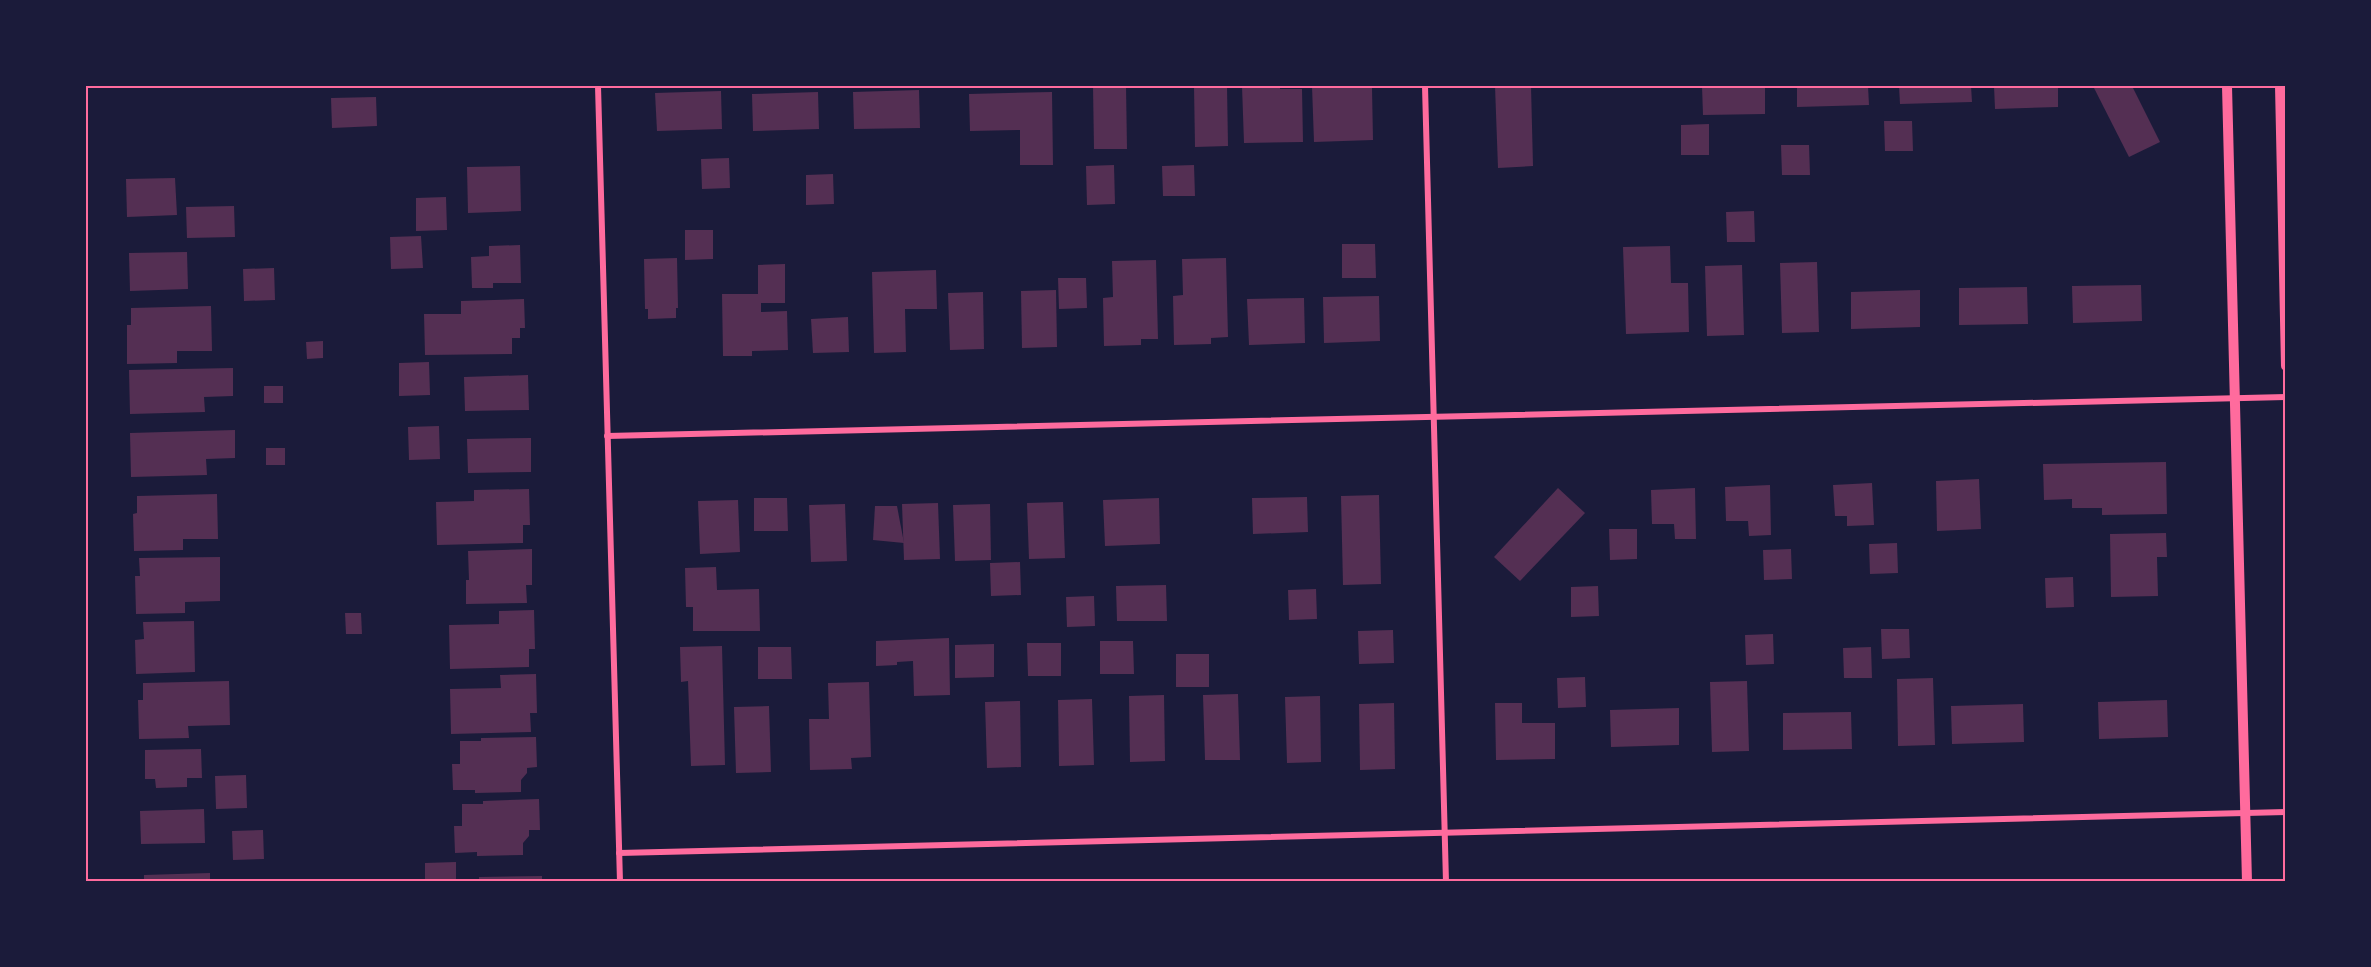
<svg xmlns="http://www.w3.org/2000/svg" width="2371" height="967" viewBox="0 0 2371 967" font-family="Karla,sans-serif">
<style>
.building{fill:#542f53}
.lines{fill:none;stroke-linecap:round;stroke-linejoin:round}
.minor{stroke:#ff6b9d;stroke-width:6}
.tertiary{stroke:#ff6b9d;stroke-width:10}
.neatline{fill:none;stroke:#ff6b9d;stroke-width:2}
</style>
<rect width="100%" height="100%" fill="#1b1b3a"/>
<!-- building -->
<g class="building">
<path d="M1093,86H1126L1127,149H1094Z"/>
<path d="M1194,86H1227L1228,146L1195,147Z"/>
<path d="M1242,86H1280V89H1302L1303,142L1244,143Z"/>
<path d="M1312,86L1372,88L1373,140L1314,142Z"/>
<path d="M1495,86H1531L1533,166L1498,168Z"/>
<path d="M1702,86H1765V114L1703,115Z"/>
<path d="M1797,86H1868L1869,105L1797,107Z"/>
<path d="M1899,86H1971L1972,102L1900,104Z"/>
<path d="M1994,86H2058V107L1995,109Z"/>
<path d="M2093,86H2132L2160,142L2129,157Z"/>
<path d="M919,90L920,128L854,129L853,92Z"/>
<path d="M721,91L722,129L657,131L655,93Z"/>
<path d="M818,92L819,129L753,131L752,94Z"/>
<path d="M1052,92L1053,165H1020V130L970,131L969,94Z"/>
<path d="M376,97L377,126L332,128L331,98Z"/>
<path d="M1884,121H1912L1913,151H1885Z"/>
<path d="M1709,124V155H1681V125Z"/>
<path d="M1781,145H1809L1810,175H1782Z"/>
<path d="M729,158L730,188L702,189L701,159Z"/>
<path d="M1114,165L1115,204L1087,205L1086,166Z"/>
<path d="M1194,165L1195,196H1163L1162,166Z"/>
<path d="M520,166L521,211L468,213L467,167Z"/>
<path d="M833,174L834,204L806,205V175Z"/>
<path d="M175,178L177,215L127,217L126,179Z"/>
<path d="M446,197L447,230L416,231V198Z"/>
<path d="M234,206L235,237L187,238L186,207Z"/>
<path d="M1754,211L1755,242H1727L1726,212Z"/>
<path d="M685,230H713V259L685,260Z"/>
<path d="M421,236L423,268L391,269L390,237Z"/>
<path d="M1342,244H1375L1376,278H1342Z"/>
<path d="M520,245L521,283H493V288H472L471,257L489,256V246Z"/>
<path d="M1670,246L1671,283H1688L1689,332L1626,334L1623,247Z"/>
<path d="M187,252L188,289L130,291L129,253Z"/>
<path d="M677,258L678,308H676V318L648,319V309H645L644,259Z"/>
<path d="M1226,258L1228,337L1211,338V344L1174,345L1173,296L1183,295L1182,259Z"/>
<path d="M1156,260L1158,339H1141V345L1104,346L1103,298L1113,297L1112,261Z"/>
<path d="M1817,262L1819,332L1782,333L1780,263Z"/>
<path d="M785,264V303H761V312L787,311L788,350L752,351V356H723L722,294H758V265Z"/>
<path d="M1742,265L1744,335L1707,336L1705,266Z"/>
<path d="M274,268L275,300L244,301L243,269Z"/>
<path d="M936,270L937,309H905L906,352L874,353L872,272Z"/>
<path d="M1058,278H1086L1087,308L1059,309Z"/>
<path d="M2141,285L2142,321L2073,323L2072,286Z"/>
<path d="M2027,287L2028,324L1959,325V288Z"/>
<path d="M1056,290L1057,347L1022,348L1021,291Z"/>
<path d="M1920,290V327L1851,329V292Z"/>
<path d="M983,292L984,349L950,350L948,293Z"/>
<path d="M1379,296L1380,341L1324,343L1323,297Z"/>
<path d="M1304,298L1305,343L1249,345L1247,299Z"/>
<path d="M524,299L525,328H520V338H512V354L425,355L424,314H461V301Z"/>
<path d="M211,306L212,351H177V363L127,364V325H131V308Z"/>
<path d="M848,317L849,352L813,353L811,319Z"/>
<path d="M323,341V358L307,359L306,342Z"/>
<path d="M429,362L430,395L399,396V363Z"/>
<path d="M233,368V396L204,397L205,412L130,414L129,370Z"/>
<path d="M528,375L529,410L465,411L464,377Z"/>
<rect x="264" y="386" width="19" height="17"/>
<path d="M439,426L440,459L409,460L408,427Z"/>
<path d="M235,430V458L206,459L207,475L131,477L130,433Z"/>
<path d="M531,438V472L468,473L467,439Z"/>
<rect x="266" y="448" width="19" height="17"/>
<path d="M2166,462L2167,514L2102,515V508H2072V499L2044,500L2043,464Z"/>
<path d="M1979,479L1981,529L1937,531L1936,481Z"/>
<path d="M1872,483L1874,525L1847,526V516H1835L1833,485Z"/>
<path d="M1770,485L1771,535L1749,536L1748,521H1726L1725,487Z"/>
<path d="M1558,488L1585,513L1520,581L1494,557Z"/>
<path d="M1695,488L1696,539H1675L1674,524H1652L1651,490Z"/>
<path d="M529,489L530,525H523V543L437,545L436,502L474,501V490Z"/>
<path d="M217,494L218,539H183V550L134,551L133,514L137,513V496Z"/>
<path d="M1379,495L1381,584L1343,585L1341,496Z"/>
<path d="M1307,497L1308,532L1253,534L1252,498Z"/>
<path d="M754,498H787L788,531H754Z"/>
<path d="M1159,498L1160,544L1105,546L1103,500Z"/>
<path d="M738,500L740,552L700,554L698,501Z"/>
<path d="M1063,502L1065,558L1029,559L1027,503Z"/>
<path d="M938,503L940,559L904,560L902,504Z"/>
<path d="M845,504L847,561L811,562L809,505Z"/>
<path d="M990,504L991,560L955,561L953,505Z"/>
<path d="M875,506H897L904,543L873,540Z"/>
<path d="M1609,529H1637V559L1610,560Z"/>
<path d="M2166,533L2167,557H2157L2158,596L2111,597L2110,534Z"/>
<path d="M1897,543L1898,573L1870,574L1869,544Z"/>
<path d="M532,549V585H526L527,603L466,604V580H469L468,551Z"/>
<path d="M1791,549L1792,579L1764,580L1763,550Z"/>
<path d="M220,557V601L185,602V613L136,614L135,576H140L139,558Z"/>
<path d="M1020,562L1021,595L991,596L990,563Z"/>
<path d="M716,567L717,590L759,589L760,631H693V607H686L685,568Z"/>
<path d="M2073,577L2074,607L2046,608L2045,578Z"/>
<path d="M1166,585L1167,621H1117L1116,586Z"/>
<path d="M1598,586L1599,616L1571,617V587Z"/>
<path d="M1316,589L1317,619L1289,620L1288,590Z"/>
<path d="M1094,596L1095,626L1067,627L1066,597Z"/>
<path d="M534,610L535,649H529V667L450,669L449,625L499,624V611Z"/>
<path d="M345,613H361L362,634H346Z"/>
<path d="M194,621L195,672L136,674L135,640L144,639L143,622Z"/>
<path d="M1881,629H1909L1910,658L1882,659Z"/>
<path d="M1393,630L1394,663L1359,664L1358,631Z"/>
<path d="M1773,634L1774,664L1746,665L1745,635Z"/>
<path d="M949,638L950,695L914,696L913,661L897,662V665L876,666V641Z"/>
<path d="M1100,641H1133L1134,674H1100Z"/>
<path d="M1027,643H1061V676H1028Z"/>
<path d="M994,644V677L955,678V645Z"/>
<path d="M722,646L725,765L691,766L688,681L681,682L680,647Z"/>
<path d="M758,647H791L792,679H758Z"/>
<path d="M1871,647L1872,678H1844L1843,648Z"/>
<rect x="1176" y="654" width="33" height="33"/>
<path d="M536,674L537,713H530L531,732L451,734L450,689L501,688L500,675Z"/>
<path d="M1585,677L1586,707L1558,708L1557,678Z"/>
<path d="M1933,678L1935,745L1898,746L1897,679Z"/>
<path d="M229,681L230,725L188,726L189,738L139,739L138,700H143V683Z"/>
<path d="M1747,681L1749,751L1712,752L1710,682Z"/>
<path d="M869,682L871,757L851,758L852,769L810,770L809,719H829L828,683Z"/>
<path d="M1238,694L1240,760H1205L1203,695Z"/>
<path d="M1164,695L1165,761L1130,762L1129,696Z"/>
<path d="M1320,696L1321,762L1287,763L1285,697Z"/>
<path d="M1092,699L1094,765L1059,766L1058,700Z"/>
<path d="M2167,700L2168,737L2099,739L2098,702Z"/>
<path d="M1020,701L1021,767L987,768L985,702Z"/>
<path d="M1394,703L1395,769L1360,770L1359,704Z"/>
<path d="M1495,703H1522V723H1555V759L1496,760Z"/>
<path d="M2023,704L2024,742L1952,744L1951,706Z"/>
<path d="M769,706L771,772L736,773L734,707Z"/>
<path d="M1679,708V745L1611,747L1610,710Z"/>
<path d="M1851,712L1852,749L1783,750V713Z"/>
<path d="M536,737L537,767L527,768V773L521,780V792L475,793V790H453L452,764H460V741H481V738Z"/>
<path d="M201,749L202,778H187V787L156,788L155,779H145V750Z"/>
<path d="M246,775L247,808L216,809L215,776Z"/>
<path d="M539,799L540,830H529V836L523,843V855L477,856V852L455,853L454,826H462V804H483V801Z"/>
<path d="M204,809L205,843L141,844L140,811Z"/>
<path d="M263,830L264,859L233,860L232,831Z"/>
<path d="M456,862V882H425V863Z"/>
<path d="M210,873V882H144V875Z"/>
<path d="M542,876V882H479V877Z"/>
</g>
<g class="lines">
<!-- minor -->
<g class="minor">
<path d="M598,86L620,882"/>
<path d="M1425,86L1446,882"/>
<path d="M607,436L2286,397"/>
<path d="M619,853L2286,812"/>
</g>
<!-- tertiary -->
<g class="tertiary">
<path d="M2227,86L2247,882"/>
<path d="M2280,86L2286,366"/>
</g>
</g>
<!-- border -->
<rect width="2371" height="967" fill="none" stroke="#1b1b3a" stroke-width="174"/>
<rect x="87" y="87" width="2197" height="793" class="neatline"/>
</svg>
